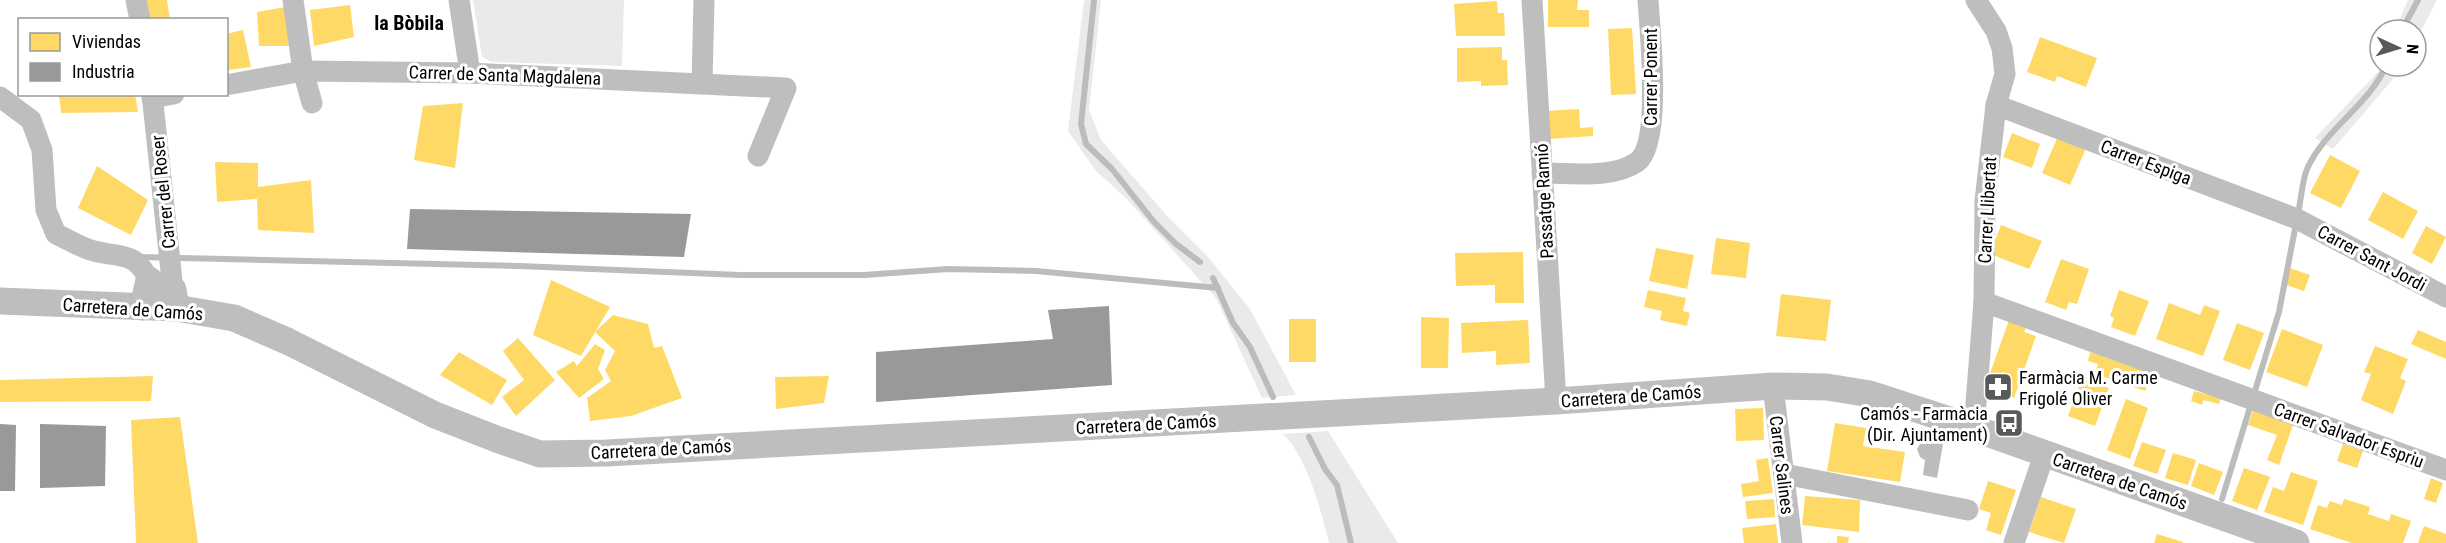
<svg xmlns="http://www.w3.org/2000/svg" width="2446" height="543" viewBox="0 0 2446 543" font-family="'Roboto Condensed',sans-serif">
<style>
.green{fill:#eaeaea}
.water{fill:#bcbcbc}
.homes{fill:#ffd966}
.industry{fill:#999}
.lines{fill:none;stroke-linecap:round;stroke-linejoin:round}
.stream{stroke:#bcbcbc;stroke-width:6}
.minor{stroke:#bebebe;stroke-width:21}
.tertiary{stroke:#bebebe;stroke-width:27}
.labels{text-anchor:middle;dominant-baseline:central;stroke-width:6;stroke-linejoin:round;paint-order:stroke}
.street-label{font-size:18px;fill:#000;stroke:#fff}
.poi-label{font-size:18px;fill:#000;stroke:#fff;text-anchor:start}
.neighbourhood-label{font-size:20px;font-weight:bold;fill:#000;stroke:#fff}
</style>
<rect width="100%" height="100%" fill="#fff"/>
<!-- green -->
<g class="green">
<path d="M473,0H624L622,66L492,62L482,57Z"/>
<path d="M1084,0H1101L1089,110L1101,140L1168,217L1209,258L1250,309L1296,395L1262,398L1216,298L1126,198L1096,171L1068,131Z"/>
<path d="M2408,0H2437L2416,41V30H2395Z"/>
<path d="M2381,66H2404L2333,149L2315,138L2378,72Z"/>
<path d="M1328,431L1398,543H1329C1321,510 1307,457 1283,434Z"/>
</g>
<!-- water -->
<path class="water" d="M1929,442L1943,444L1937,478L1923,475L1925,460L1920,457L1917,449L1920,444Z"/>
<!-- homes -->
<g class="homes">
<path d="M146,0H167L170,20H148Z"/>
<path d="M1548,0H1578L1577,10H1589V27H1548Z"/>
<path d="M1497,1L1498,13H1504L1505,36H1456L1454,4Z"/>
<path d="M350,5L354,37L314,46L310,10Z"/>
<path d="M285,7L289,46H259L257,12Z"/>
<path d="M1632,28L1636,94L1611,95L1608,29Z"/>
<path d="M243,30L251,67L228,70L226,34Z"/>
<path d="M2040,37L2097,58L2086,87L2057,76L2055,82L2027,72Z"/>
<path d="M1502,47V60H1507L1508,85L1481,86V81L1457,82V48Z"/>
<path d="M59,94H135L138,112L61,113Z"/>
<path d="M463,103L455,168L414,160L423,106Z"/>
<path d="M1579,109L1580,128L1593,127V136L1548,139L1546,111Z"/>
<path d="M2012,133L2040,144L2032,168L2003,157Z"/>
<path d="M2059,134L2087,146L2070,185L2042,173Z"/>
<path d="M2330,155L2360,171L2341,208L2310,193Z"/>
<path d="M215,162L258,163V187L311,180L314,233L258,230L257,199L217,202Z"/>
<path d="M97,166L148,200L131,235L78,208Z"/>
<path d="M2383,192L2418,211L2403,239L2368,220Z"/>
<path d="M2001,225L2042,241L2029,269L1990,254Z"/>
<path d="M2426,226L2446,237L2432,264L2412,253Z"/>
<path d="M1716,238L1750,243L1746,278L1711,274Z"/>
<path d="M1656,248L1694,255L1687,289L1649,281Z"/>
<path d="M1523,252L1524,303H1495V285L1456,286L1455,253Z"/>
<path d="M2061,259L2089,269L2077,304L2069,302L2066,310L2045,302Z"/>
<path d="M2287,267L2310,275L2304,291L2281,283Z"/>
<path d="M551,280L610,307L581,356L533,335Z"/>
<path d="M1648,290L1686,298L1683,311L1690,313L1687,326L1660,320L1662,311L1644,307Z"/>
<path d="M2119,290L2149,301L2135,336L2111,327L2114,318L2110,316Z"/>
<path d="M1781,294L1831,300L1826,341L1776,336Z"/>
<path d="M2169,303L2200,315L2204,305L2220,311L2203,356L2156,339Z"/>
<path d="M613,315L648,324L654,348L662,346L682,398L631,416L590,421L587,398L611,381L605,370L615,351L595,332Z"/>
<path d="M1421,317L1449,318L1448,368H1421Z"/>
<rect x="1289" y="319" width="27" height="43"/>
<path d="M1528,320L1530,363L1496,365V351L1462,353L1461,323Z"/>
<path d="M2009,320L2027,326L2024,332L2036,336L2014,398L2000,393L1998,399L1983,393Z"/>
<path d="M2237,323L2264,333L2250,370L2223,360Z"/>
<path d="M2282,329L2323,345L2307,387L2266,372Z"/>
<path d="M2418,330L2446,342V359L2411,344Z"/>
<path d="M518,338L555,380L516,416L502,397L524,380L503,351Z"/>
<path d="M595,344L605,350L598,369L604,379L579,398L556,372L574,361L577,366Z"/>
<path d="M2375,346L2408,359L2400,378L2406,381L2393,414L2361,400L2371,374L2364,372Z"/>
<path d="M459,352L507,380L492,405L440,375Z"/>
<path d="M2090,352L2152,373L2145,391L2095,374L2098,364L2088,361Z"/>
<path d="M153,376L151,401L0,402V380Z"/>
<path d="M829,376L824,403L776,409L775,377Z"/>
<path d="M2082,378L2109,388L2095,426L2068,416Z"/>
<path d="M2194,391L2221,398L2219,404L2203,400L2202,405L2191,401Z"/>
<path d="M2126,399L2148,408L2130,459L2107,450Z"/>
<path d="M1763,408L1764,440L1736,441L1735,409Z"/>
<path d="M2253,410L2293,425L2279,465L2267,460L2277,435L2248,425Z"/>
<path d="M180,417L198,543H136L131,420Z"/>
<path d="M1835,423L1866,428L1863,446L1905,452L1900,482L1827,471Z"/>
<path d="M2142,442L2166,450L2157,474L2133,466Z"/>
<path d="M2343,444L2363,451L2357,468L2337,461Z"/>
<path d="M2173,453L2196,460L2188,485L2165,478Z"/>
<path d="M1768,458L1773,493L1743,497L1741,484L1759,481L1756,460Z"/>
<path d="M2199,463L2223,472L2214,495L2191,486Z"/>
<path d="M2244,468L2270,477L2257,510L2232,501Z"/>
<path d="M2291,472L2318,481L2303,525L2264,512L2273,487L2284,491Z"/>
<path d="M2431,478L2443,483L2436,503L2424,499Z"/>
<path d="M1988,481L2016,490L2001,535L1986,530L1991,513L1979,509Z"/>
<path d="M1805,496L1860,500L1859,532L1802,525Z"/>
<path d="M2041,497L2076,509L2064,543L2029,532Z"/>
<path d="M1774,499L1775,517L1747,519L1745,501Z"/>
<path d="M2344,499L2370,507L2368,514L2389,521L2391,514L2411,521L2403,543H2352L2310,529L2318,505L2327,508L2330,501L2342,505Z"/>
<path d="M1776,524L1778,543H1744L1742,528Z"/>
<path d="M2424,526L2446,534V543H2418Z"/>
<path d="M2157,534L2183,542V543H2154Z"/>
<path d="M1837,536L1849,537L1848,543H1837Z"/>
</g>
<!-- industry -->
<g class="industry">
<path d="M410,209L691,214L684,257L407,249Z"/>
<path d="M1109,306L1112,385L876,402V352L1053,339L1048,310Z"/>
<path d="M0,424L16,425L15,491H0Z"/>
<path d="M40,424L106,426L105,486L40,488Z"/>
</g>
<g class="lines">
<!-- stream -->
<g class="stream">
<path d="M1094,0L1081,124L1086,144L1112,169L1154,222L1176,244L1200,262"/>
<path d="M2402,30L2418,0"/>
<path d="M2298,214C2301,200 2302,182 2307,169C2325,129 2368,106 2386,66"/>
<path d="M139,257L519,266L740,275H864L948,269L1036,271L1218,288"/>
<path d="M1213,278L1233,323L1250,347L1273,397"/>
<path d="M1309,437L1325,469L1337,485L1351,543"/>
<path d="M2222,499L2279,312L2296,224"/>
</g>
<!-- minor -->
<g class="minor">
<path d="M136,0L140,20"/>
<path d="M293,0L303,71L312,103"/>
<path d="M459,0L470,73"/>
<path d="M1532,0L1556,401"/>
<path d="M702,83L704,0"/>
<path d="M226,85L303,71L470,73L786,88L758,156"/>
<path d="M152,94L173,290"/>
<path d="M0,97L31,120L42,150L46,210L56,234C68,239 81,248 94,251C121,258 135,251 149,280"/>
<path d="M152,98L174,94"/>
<path d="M1996,105L2297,219L2446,297"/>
<path d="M1542,173C1571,173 1613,179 1637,162C1662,145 1650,31 1648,0"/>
<path d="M1984,302L2446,470"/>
<path d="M1773,386L1792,543"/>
<path d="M1974,428L1984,302L1985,201L1996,105L2005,74L2002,48L1996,31L1976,0"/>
<path d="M1784,474L1968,510"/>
<path d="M2014,543L2044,455"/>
</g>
<!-- tertiary -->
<g class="tertiary">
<path d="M0,301L176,308L234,318L287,341L435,415L499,440L540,454L607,453L1556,401L1773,386L1827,387L1870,394L1959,423L2296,543"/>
<path d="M143,307L149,280L155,285L173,290L176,308"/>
</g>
</g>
<!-- icons -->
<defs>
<g id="pharmacy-square" transform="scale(1.5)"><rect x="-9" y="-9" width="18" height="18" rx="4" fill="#595959" stroke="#fff"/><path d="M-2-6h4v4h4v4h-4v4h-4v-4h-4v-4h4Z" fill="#fff"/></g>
<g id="bus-square" transform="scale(1.5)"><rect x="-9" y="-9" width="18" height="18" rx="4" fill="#595959" stroke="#fff"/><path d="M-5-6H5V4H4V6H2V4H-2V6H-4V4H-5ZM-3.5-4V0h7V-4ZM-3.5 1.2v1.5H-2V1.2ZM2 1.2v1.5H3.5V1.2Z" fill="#fff"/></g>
</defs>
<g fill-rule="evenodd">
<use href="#pharmacy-square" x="1998" y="387"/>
<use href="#bus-square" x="2009" y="423"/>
</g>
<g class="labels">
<!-- street labels -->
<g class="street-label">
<text transform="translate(505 75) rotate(2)">Carrer de Santa Magdalena</text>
<text transform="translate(1650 77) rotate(-90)">Carrer Ponent</text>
<text transform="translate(2146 162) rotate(21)">Carrer Espiga</text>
<text transform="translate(163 192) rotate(-96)">Carrer del Roser</text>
<text transform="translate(1544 201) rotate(-93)">Passatge Ramió</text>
<text transform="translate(1987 210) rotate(-87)">Carrer Llibertat</text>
<text transform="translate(2372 258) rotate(28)">Carrer Sant Jordi</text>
<text transform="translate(133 309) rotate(4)">Carretera de Camós</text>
<text transform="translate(1631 396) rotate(-4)">Carretera de Camós</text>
<text transform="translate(1146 424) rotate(-3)">Carretera de Camós</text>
<text transform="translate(2349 435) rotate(20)">Carrer Salvador Espriu</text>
<text transform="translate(661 449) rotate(-3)">Carretera de Camós</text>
<text transform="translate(1782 465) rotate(83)">Carrer Salines</text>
<text transform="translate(2120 481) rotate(19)">Carretera de Camós</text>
</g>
<!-- poi labels -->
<g class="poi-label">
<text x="2019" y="377">Farmàcia M. Carme<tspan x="2019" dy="21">Frigolé Oliver</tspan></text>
<text x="1988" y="413" text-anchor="end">Camós - Farmàcia<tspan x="1988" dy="21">(Dir. Ajuntament)</tspan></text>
</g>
<!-- neighbourhood labels -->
<g class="neighbourhood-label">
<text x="409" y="23">la Bòbila</text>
</g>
</g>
<!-- legend -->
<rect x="18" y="18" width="210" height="78" fill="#ffffff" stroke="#999999" stroke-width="1.5"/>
<rect x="30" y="33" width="30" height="18" fill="#ffd966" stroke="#999999" stroke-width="1.5"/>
<text x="72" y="48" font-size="18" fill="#000000">Viviendas</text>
<rect x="30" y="63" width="30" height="18" fill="#999999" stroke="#999999" stroke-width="1.5"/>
<text x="72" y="78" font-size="18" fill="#000000">Industria</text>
<!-- north arrow -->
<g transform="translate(2398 48) rotate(94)"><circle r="28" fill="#ffffff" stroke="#999999" stroke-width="1.5"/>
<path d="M0-4.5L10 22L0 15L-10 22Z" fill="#595959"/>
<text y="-9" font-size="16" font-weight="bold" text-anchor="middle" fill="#000000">N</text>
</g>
</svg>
